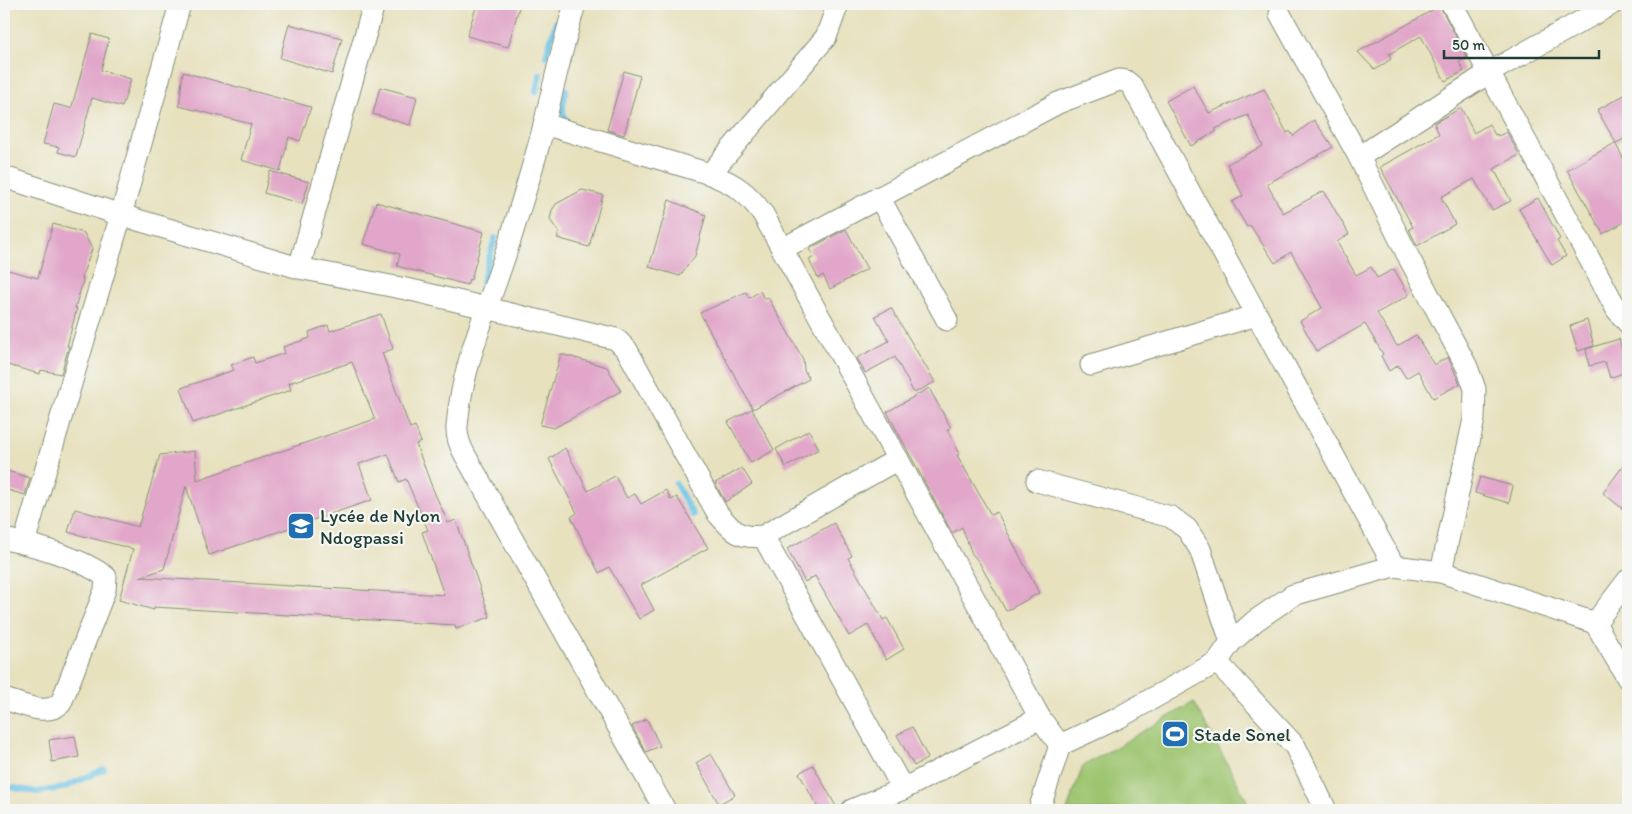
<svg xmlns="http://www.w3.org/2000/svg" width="1632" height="814" viewBox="0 0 1632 814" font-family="Itim,sans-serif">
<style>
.green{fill:#9dc570;stroke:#5e8152}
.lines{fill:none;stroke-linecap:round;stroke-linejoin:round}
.stream{stroke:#6ac2e7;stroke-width:6}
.building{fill:#e1a6c9;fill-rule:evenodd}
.minor-casing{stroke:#838f79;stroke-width:23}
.minor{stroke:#fff;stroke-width:21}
.labels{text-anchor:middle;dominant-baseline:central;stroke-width:4.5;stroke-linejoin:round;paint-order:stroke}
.poi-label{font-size:19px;fill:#1f3d34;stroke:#f6f6f2;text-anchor:start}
</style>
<rect width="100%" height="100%" fill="#f6f6f2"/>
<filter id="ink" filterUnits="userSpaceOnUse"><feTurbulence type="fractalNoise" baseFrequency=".02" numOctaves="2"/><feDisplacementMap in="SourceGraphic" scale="10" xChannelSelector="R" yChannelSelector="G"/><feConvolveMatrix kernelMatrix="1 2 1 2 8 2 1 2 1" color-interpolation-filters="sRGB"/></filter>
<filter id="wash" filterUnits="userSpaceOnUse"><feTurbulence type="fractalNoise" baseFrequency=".0096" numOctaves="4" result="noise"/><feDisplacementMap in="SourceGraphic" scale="20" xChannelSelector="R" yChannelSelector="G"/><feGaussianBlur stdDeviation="1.12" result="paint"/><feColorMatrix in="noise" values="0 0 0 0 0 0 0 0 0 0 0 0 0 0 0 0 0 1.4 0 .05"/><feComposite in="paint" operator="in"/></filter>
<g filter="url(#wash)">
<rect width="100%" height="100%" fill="#e7e1be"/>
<!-- green -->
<path class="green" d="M1194,702L1252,810H1067L1083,766Z"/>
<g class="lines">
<!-- stream -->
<g class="stream">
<path d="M546,56L556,22"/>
<path d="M566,90C563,102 560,114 568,124"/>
<path d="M536,92L540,74"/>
<path d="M482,283L495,238"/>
<path d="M676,484L693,515"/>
<path d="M4,786L37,792L63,788L104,769"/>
</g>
</g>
<g id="blocks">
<!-- building -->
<g class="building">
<path d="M477,4H520L508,47L467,36Z"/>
<path d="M1440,6L1467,58L1459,62L1464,71L1445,81L1421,36L1389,54L1391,59L1375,70L1358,52Z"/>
<path d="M289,24L342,38L332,74L280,58Z"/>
<path d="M92,34L109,39L101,70L131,79L122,107L92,98L76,157L58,152L59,147L43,144L54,104L70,108L72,106Z"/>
<path d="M624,71L640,76L624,135L607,130Z"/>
<path d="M183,72L311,107L300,141L289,137L280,171L241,160L251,124L179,106Z"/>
<path d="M1193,86L1209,113L1264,89L1287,133L1290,131L1293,136L1314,120L1333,147L1267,184L1283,213L1324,191L1349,234L1337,242L1356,275L1371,267L1377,278L1394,269L1409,295L1377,313L1397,346L1416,335L1434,365L1448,357L1460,384L1433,398L1418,371L1406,378L1398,365L1389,371L1381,356L1383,354L1365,324L1317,351L1300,321L1322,308L1291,252L1275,263L1250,225L1247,227L1232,202L1243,196L1227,164L1263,146L1248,115L1215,129L1217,131L1191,146L1166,101Z"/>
<path d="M380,87L417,97L410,125L373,114Z"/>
<path d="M1628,93V137L1616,143L1597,110Z"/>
<path d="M1461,108L1474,133L1489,124L1495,135L1497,134L1498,136L1507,132L1519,155L1494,169L1511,201L1492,210L1474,179L1441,197L1455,224L1417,246L1409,229L1413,227L1380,167L1439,134L1434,123Z"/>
<path d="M1615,143L1628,167V220L1603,234L1567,170Z"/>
<path d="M270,171L309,182L302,204L264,193Z"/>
<path d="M582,190L603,195L589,247L557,238L559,232L550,220L552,210L556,204Z"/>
<path d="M1538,198L1560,239L1557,241L1566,256L1552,265L1519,209Z"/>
<path d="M669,200L706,215L695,256L680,276L649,267Z"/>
<path d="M376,202L484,232L471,280L469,279L467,285L397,266L400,254L363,244Z"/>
<path d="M53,224L84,233L92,249L82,276L83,281L75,308H77L67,346H69L61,374L41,370L40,374L4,364V269L38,278Z"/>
<path d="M846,229L867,269L830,289L823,275L818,278L809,260L814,257L809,249Z"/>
<path d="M760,291L764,299L768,297L803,359L804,370L809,379L753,409L700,313L746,292L749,298Z"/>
<path d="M891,308L935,382L914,393L895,357L865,373L857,358L889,341L875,316Z"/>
<path d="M381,314L393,349L382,353L410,428L415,426L421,442L416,444L432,487L448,523L456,520L490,617L456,629L455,625L154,607V610L119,600L133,549L68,532L75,509L138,527L160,455L195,451L197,480L375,419L352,362L289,383L291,390L193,423L181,388L234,370L231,365L253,357L255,363L285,353L283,347L310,338L309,332L328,325L330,331ZM388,454L399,482L406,479L428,530L422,532L444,595L140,577L164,569L186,486L209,555L372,500L359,464Z"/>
<path d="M1587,320L1594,346L1578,351L1570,326Z"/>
<path d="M1619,339L1628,371L1610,378L1605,362L1589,366L1586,349Z"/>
<path d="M561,354L607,367L621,391L554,428L540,425Z"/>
<path d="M929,388L951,428L947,430L960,454L957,455L991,515L997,512L1039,593L1006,611L979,562L972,554L962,527L952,533L887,412Z"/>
<path d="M752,409L774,450L751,463L728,422Z"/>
<path d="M809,430L819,449L786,467L776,449Z"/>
<path d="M565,448L588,491L615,476L627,498L635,494L641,504L666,490L671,500L677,497L708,548L641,585L654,610L639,619L609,567L599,573L571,517L577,513L549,459Z"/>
<path d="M1628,459V513L1603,493Z"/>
<path d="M742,468L752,484L725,502L715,483Z"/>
<path d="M4,470L30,478L25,495L4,489Z"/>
<path d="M1480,477L1513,486L1509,503L1475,493Z"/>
<path d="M834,523L852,556L848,558L869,595L883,620L887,618L904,649L886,660L868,625L849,636L815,576L805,582L787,549Z"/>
<path d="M647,719L660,746L646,752L632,726Z"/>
<path d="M912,727L928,758L914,766L897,735Z"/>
<path d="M75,736L79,757L52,762L49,740Z"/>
<path d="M711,754L735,795L719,804L696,763Z"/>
<path d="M813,765L838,810H819L799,773Z"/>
</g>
</g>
</g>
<g filter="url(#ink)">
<use href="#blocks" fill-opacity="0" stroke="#838f79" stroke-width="1"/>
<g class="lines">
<!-- minor casing -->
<g class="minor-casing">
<g id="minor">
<path d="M575,4C563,44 554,84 544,125C535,161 523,198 512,234C493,297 462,360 457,426C456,437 460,446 465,455L665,810"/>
<path d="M1452,4L1617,310L1628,323"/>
<path d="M1280,14L1359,157L1409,258L1467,367L1475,389L1474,419L1441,572"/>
<path d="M544,124L710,174C735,184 747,192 763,214L1040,718L1060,745L1118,718L1217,662L1295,746L1326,810"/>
<path d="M1359,157L1490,72L1612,4"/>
<path d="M710,174L826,37L838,4"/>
<path d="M4,177L121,215L299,268L411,290L616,339L627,350L718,514C733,531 739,539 763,536L898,459"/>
<path d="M879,197L947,320"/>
<path d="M782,249L1058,103L1119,80L1126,81L1132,86L1394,566"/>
<path d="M299,268L374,4"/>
<path d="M1091,365L1257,315"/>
<path d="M1037,481L1171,517L1187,529L1200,549L1231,642"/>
<path d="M763,536L903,789"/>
<path d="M4,539C35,545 81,558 106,577L105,590L61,703C46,717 22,704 4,699"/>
<path d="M24,543L121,215L180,4"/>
<path d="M1628,580L1595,623L1628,679"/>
<path d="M1217,662L1231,642L1255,621L1293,595L1394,566L1441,572L1595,623"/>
<path d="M852,810L903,789L1040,718"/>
<path d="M1039,810L1060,745"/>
</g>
</g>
<!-- minor -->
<use href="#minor" class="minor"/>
</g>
</g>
<!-- icons -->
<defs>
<g id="school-square" transform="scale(1.4375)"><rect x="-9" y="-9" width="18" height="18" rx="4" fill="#1f6fb2" stroke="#f6f6f2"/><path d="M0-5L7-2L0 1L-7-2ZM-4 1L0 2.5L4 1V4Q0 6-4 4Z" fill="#fff"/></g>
<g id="stadium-square" transform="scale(1.4375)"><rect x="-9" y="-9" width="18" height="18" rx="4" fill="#1f6fb2" stroke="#f6f6f2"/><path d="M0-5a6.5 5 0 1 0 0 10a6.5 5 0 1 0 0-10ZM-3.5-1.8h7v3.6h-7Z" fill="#fff"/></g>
</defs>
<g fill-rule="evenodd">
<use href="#school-square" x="301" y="526"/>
<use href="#stadium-square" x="1175" y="734"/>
</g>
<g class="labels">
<!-- poi labels -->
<g class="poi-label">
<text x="320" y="515">Lycée de Nylon<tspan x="320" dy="22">Ndogpassi</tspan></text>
<text x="1194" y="734">Stade Sonel</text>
</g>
</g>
<!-- margin -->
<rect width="1632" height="814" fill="none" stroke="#f6f6f2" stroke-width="20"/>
<!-- scale -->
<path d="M1444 50v8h155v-8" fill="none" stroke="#1f3d34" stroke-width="2.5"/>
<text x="1452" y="50" font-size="15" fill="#1f3d34" stroke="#f6f6f2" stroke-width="4" paint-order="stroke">50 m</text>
</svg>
